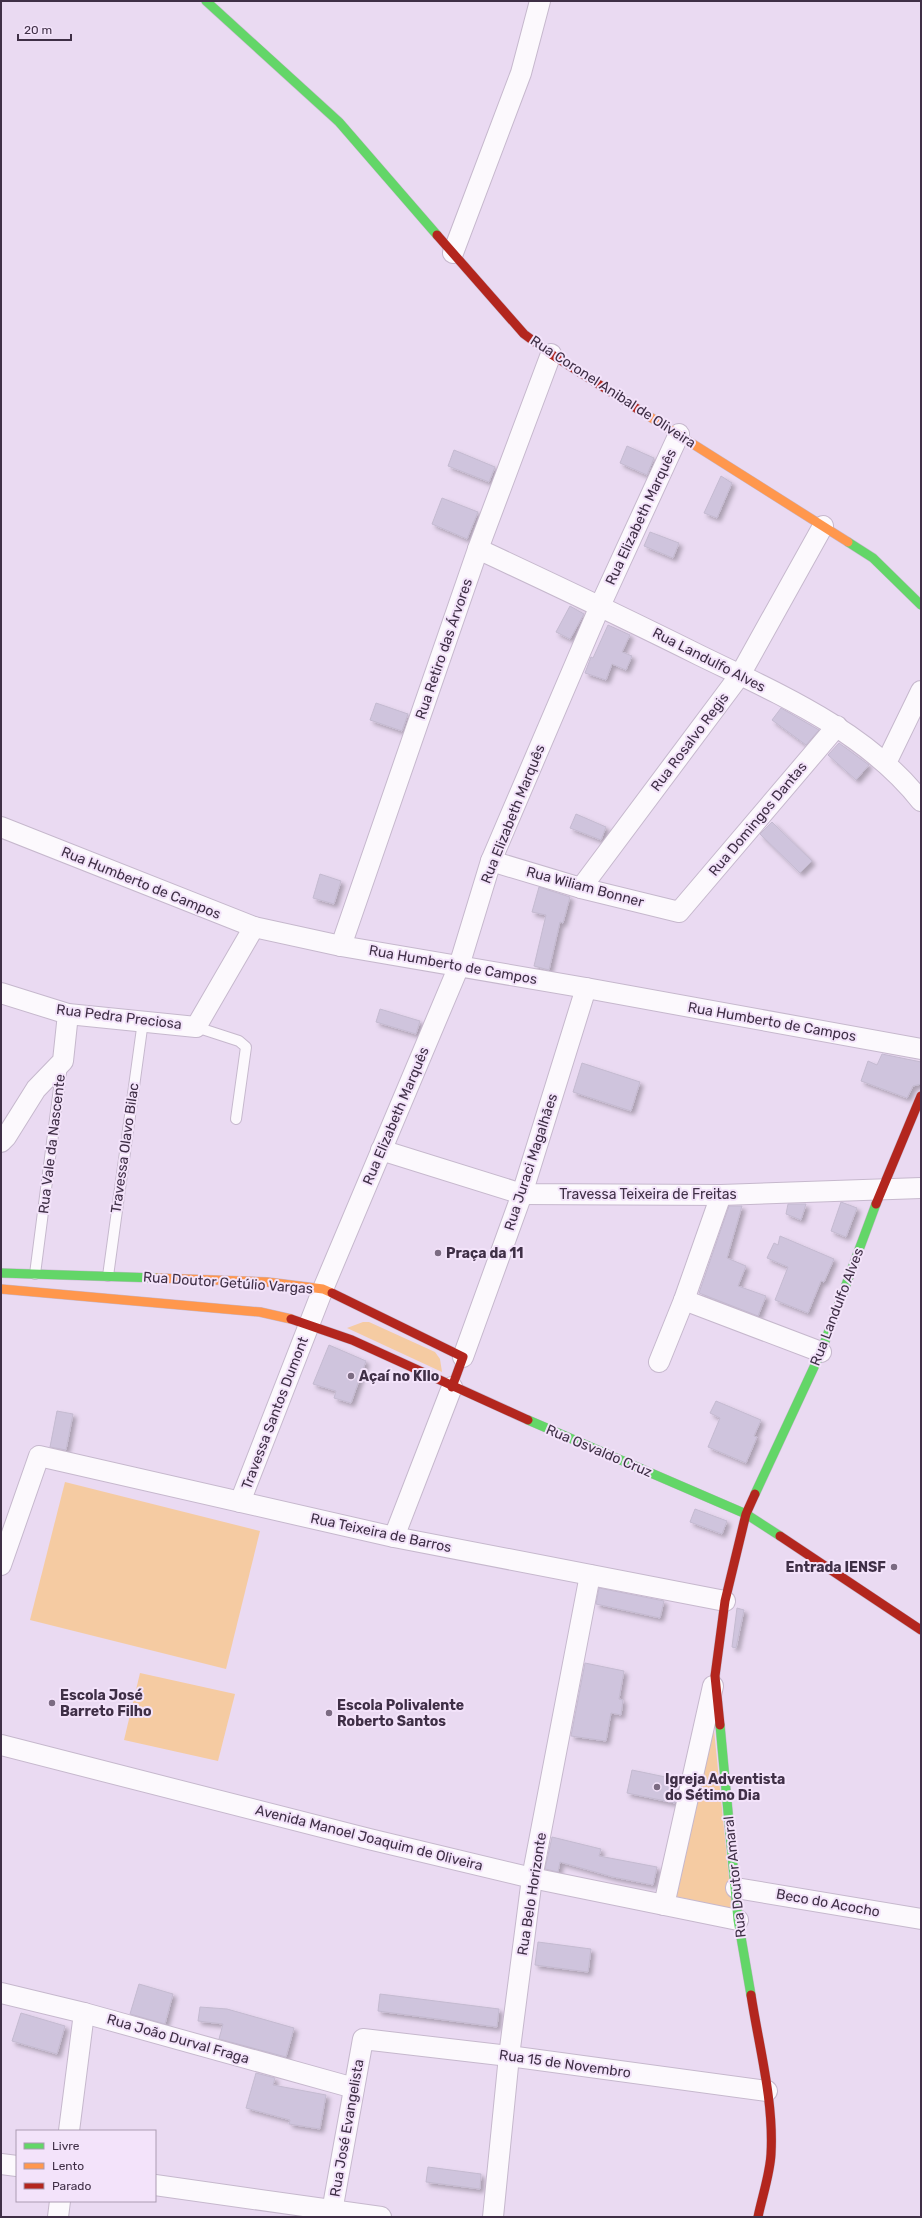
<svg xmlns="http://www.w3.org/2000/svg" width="922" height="2218" viewBox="0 0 922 2218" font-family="Rubik,sans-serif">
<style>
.green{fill:#f5cba2}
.building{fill:#cfc4dd;stroke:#c4bad0;filter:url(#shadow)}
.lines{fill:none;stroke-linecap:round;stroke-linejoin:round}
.lane-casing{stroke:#c6b8cd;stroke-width:12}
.street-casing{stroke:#c6b8cd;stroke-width:22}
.fast-casing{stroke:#c6b8cd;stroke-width:10}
.slow-casing{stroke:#c6b8cd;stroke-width:10}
.jam-casing{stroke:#c6b8cd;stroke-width:10}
.lane{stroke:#fcf9fd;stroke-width:10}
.street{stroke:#fcf9fd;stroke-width:20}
.fast{stroke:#63d668;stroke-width:9}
.slow{stroke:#ff974d;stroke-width:9}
.jam{stroke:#b3261e;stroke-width:9}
.poi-dot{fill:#7b6b82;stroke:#f3e3fa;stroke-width:1.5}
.labels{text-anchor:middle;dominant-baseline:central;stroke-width:4;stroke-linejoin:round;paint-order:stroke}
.street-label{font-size:14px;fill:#3f2f46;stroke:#f3e3fa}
.poi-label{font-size:14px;font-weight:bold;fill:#3f2f46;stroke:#f3e3fa;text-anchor:start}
</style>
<defs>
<filter id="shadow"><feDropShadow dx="3.5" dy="3.5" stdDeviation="2" flood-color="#0004"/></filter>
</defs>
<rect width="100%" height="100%" fill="#eadaf2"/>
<!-- green -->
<g class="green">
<path d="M363,1322H369L435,1352L440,1359L442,1372L347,1328Z"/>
<path d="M65,1482L260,1531L226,1669L30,1620Z"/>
<path d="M140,1673L235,1694L218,1761L124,1740Z"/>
<path d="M713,1720L732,1909L674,1896Z"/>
</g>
<!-- building -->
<g class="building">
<path d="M627,446L654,458L647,475L620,463Z"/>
<path d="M454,450L495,467L489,482L448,466Z"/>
<path d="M721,476L732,483L717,518L704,513Z"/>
<path d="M442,498L478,512L467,539L432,524Z"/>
<path d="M650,532L679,543L673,558L644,546Z"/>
<path d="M570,606L584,614L570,639L556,632Z"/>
<path d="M608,625L630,635L622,652L632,656L626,670L612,664L606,680L585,673L591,657L593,658Z"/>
<path d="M376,703L408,714L402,731L370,720Z"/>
<path d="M781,708L819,730L806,745L772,720Z"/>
<path d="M839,743L869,765L856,780L828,755Z"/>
<path d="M576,814L606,827L601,840L570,828Z"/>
<path d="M772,822L812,861L800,873L760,834Z"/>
<path d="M320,874L341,881L334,904L313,898Z"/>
<path d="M539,887L570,897L563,923L560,922L549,970L534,966L546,915L532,912Z"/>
<path d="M380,1009L420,1021L416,1034L376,1022Z"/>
<path d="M882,1054L921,1062V1084L913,1086L907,1098L861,1081L868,1061L877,1065Z"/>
<path d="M582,1063L640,1082L631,1111L573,1092Z"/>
<path d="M841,1202L857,1208L846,1237L831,1231Z"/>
<path d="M788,1204H806L801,1220L786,1214Z"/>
<path d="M729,1206H742L727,1258L746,1266L738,1286L766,1296L758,1316L699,1293Z"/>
<path d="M780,1236L834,1259L824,1282L821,1281L808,1313L775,1300L788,1267L767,1258L774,1243L778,1245Z"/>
<path d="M329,1345L366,1361L351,1403L334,1398L336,1391L313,1384Z"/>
<path d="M716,1401L761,1420L754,1436L757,1437L746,1463L708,1447L720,1418L710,1413Z"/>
<path d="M57,1411L73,1414L66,1450L50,1447Z"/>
<path d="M695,1509L727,1521L722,1534L690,1522Z"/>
<path d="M599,1588L664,1601L660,1618L596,1604Z"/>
<path d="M737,1608L744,1610L736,1648L732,1647Z"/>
<path d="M585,1663L624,1671L619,1699L623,1700L621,1715L611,1713L606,1741L571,1736Z"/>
<path d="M632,1770L680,1780L675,1803L627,1793Z"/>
<path d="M552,1837L601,1849L599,1856L657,1867L653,1885L613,1877L560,1862L558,1872L545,1869Z"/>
<path d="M538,1942L591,1949L588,1972L535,1965Z"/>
<path d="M139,1984L173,1994L165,2024L130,2014Z"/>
<path d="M380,1994L499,2009L497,2027L378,2011Z"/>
<path d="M200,2007L227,2009L294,2028L286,2057L219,2039L223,2024L198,2021Z"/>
<path d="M21,2013L65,2026L57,2054L12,2041Z"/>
<path d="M256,2073L275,2078L273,2085L326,2095L320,2129L289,2124L290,2120L246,2108Z"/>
<path d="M428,2167L481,2174L480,2189L426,2182Z"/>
</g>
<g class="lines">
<!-- lane casing -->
<g class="lane-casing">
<g id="lane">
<path d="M196,1027L239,1041L246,1047L236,1119"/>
<path d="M35,1274L62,1065"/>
<path d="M108,1276L143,1021"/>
</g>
</g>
<!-- street casing -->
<g class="street-casing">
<g id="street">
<path d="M453,253L521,73L540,1"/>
<path d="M478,549C553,584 627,619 701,656C779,694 866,731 921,801"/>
<path d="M886,763L921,691"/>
<path d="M1,827L254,927L341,946L586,988L921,1049"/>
<path d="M491,861L581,888L679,912L837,726"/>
<path d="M581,888L740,675L823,526"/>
<path d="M341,946L478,549L551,354"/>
<path d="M1,993L68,1014L196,1027L254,927"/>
<path d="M1,1142L6,1137L36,1089L63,1061L68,1014"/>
<path d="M381,1150L522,1194L721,1195L921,1188"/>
<path d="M684,1300L821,1352"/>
<path d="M463,1357L522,1194L586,988"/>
<path d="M659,1362L684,1300L721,1195"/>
<path d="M240,1502L323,1289L459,966L491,861L600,606L679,434"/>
<path d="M394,1537L452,1387"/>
<path d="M1,1565L39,1456L394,1537L725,1601"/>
<path d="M1,1745L369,1839L532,1878L738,1920"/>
<path d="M736,1888L921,1919"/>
<path d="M664,1905L713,1686"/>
<path d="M1,1993L84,2013L354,2088"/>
<path d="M69,2131L84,2013"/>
<path d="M1,2164L17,2166"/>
<path d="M155,2185L381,2217"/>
<path d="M58,2217L60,2201"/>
<path d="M331,2217L363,2039L509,2056L767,2091"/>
<path d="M493,2217L509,2056L532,1878L590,1575"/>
</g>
</g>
<!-- fast casing -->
<g class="fast-casing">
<g id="fast">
<path d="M206,1L339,122L437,235"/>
<path d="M848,542L873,558L921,605"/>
<path d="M1,1273L157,1278"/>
<path d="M528,1420L746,1514L780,1536"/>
<path d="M755,1494L821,1352L876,1204"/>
<path d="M720,1725L738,1920L751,1995"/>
</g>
</g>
<!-- slow casing -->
<g class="slow-casing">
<g id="slow">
<path d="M647,415L848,542"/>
<path d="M157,1278L267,1282L323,1289L332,1293"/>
<path d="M1,1289L260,1312L291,1319"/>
</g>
</g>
<!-- jam casing -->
<g class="jam-casing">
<g id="jam">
<path d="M437,235L524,334L551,354L647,415"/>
<path d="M876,1204L921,1096"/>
<path d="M332,1293L463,1357L452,1387"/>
<path d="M291,1319L352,1340L528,1420"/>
<path d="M780,1536L921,1630"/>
<path d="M720,1725L715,1676L725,1601L746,1514L755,1494"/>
<path d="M751,1995C759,2047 774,2101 771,2154C770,2174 762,2197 758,2217"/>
</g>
</g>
<!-- lane -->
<use href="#lane" class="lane"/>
<!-- street -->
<use href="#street" class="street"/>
<!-- fast -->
<use href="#fast" class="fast"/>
<!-- slow -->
<use href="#slow" class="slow"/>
<!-- jam -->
<use href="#jam" class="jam"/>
</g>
<!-- markers -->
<g class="poi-dot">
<circle cx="438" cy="1253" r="4"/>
<circle cx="351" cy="1376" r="4"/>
<circle cx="894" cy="1567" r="4"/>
<circle cx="52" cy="1703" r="4"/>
<circle cx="329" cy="1713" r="4"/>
<circle cx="657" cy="1787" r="4"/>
</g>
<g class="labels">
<!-- street labels -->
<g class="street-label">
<text transform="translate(613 392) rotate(33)">Rua Coronel Anibal de Oliveira</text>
<text transform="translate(641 517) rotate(-65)">Rua Elizabeth Marquês</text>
<text transform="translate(444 649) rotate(-71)">Rua Retiro das Árvores</text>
<text transform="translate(709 660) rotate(27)">Rua Landulfo Alves</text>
<text transform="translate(690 742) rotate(-53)">Rua Rosalvo Regis</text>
<text transform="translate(513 814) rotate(-68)">Rua Elizabeth Marquês</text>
<text transform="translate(758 819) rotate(-50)">Rua Domingos Dantas</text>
<text transform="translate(141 883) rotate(22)">Rua Humberto de Campos</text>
<text transform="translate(585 887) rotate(15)">Rua Wiliam Bonner</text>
<text transform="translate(453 965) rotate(10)">Rua Humberto de Campos</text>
<text transform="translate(119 1017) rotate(7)">Rua Pedra Preciosa</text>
<text transform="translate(772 1022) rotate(10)">Rua Humberto de Campos</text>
<text transform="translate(396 1116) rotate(-67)">Rua Elizabeth Marquês</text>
<text transform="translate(52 1144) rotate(-83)">Rua Vale da Nascente</text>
<text transform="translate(125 1148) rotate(-82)">Travessa Olavo Bilac</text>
<text transform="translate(531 1162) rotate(-72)">Rua Juraci Magalhães</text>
<text x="648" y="1194">Travessa Teixeira de Freitas</text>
<text transform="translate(228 1283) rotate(4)">Rua Doutor Getúlio Vargas</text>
<text transform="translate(837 1307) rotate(-69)">Rua Landulfo Alves</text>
<text transform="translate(275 1413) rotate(-69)">Travessa Santos Dumont</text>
<text transform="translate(599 1451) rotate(23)">Rua Osvaldo Cruz</text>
<text transform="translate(381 1533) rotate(12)">Rua Teixeira de Barros</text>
<text transform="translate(369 1838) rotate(14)">Avenida Manoel Joaquim de Oliveira</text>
<text transform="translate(735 1877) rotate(-96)">Rua Doutor Amaral</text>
<text transform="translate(532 1894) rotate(-81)">Rua Belo Horizonte</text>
<text transform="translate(828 1903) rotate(10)">Beco do Acocho</text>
<text transform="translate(178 2039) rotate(16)">Rua João Durval Fraga</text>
<text transform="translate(565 2064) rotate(8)">Rua 15 de Novembro</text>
<text transform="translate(347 2128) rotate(-80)">Rua José Evangelista</text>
</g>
<!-- poi labels -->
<g class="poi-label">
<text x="446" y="1253">Praça da 11</text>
<text x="359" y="1376">Açaí no KIlo</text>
<text x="886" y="1567" text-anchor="end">Entrada IENSF</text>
<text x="60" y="1695">Escola José<tspan x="60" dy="16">Barreto Filho</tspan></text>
<text x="337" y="1705">Escola Polivalente<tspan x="337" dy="16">Roberto Santos</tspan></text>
<text x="665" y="1779">Igreja Adventista<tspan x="665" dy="16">do Sétimo Dia</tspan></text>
</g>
</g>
<!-- border -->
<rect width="922" height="2218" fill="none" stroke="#3f2f46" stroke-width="4"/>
<!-- legend -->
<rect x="16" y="2130" width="140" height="72" fill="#f3e3fa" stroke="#ab9bb2"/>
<rect x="24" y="2143" width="20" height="6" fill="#63d668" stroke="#ab9bb2"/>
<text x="52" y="2150" font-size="12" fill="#3f2f46">Livre</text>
<rect x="24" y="2163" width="20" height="6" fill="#ff974d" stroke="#ab9bb2"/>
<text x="52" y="2170" font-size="12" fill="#3f2f46">Lento</text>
<rect x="24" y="2183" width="20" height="6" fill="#b3261e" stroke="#ab9bb2"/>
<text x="52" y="2190" font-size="12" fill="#3f2f46">Parado</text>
<!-- scale -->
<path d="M18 34v6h53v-6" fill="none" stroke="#3f2f46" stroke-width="2"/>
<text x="24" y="34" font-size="12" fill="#3f2f46" stroke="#f3e3fa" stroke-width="3" paint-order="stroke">20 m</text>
</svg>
